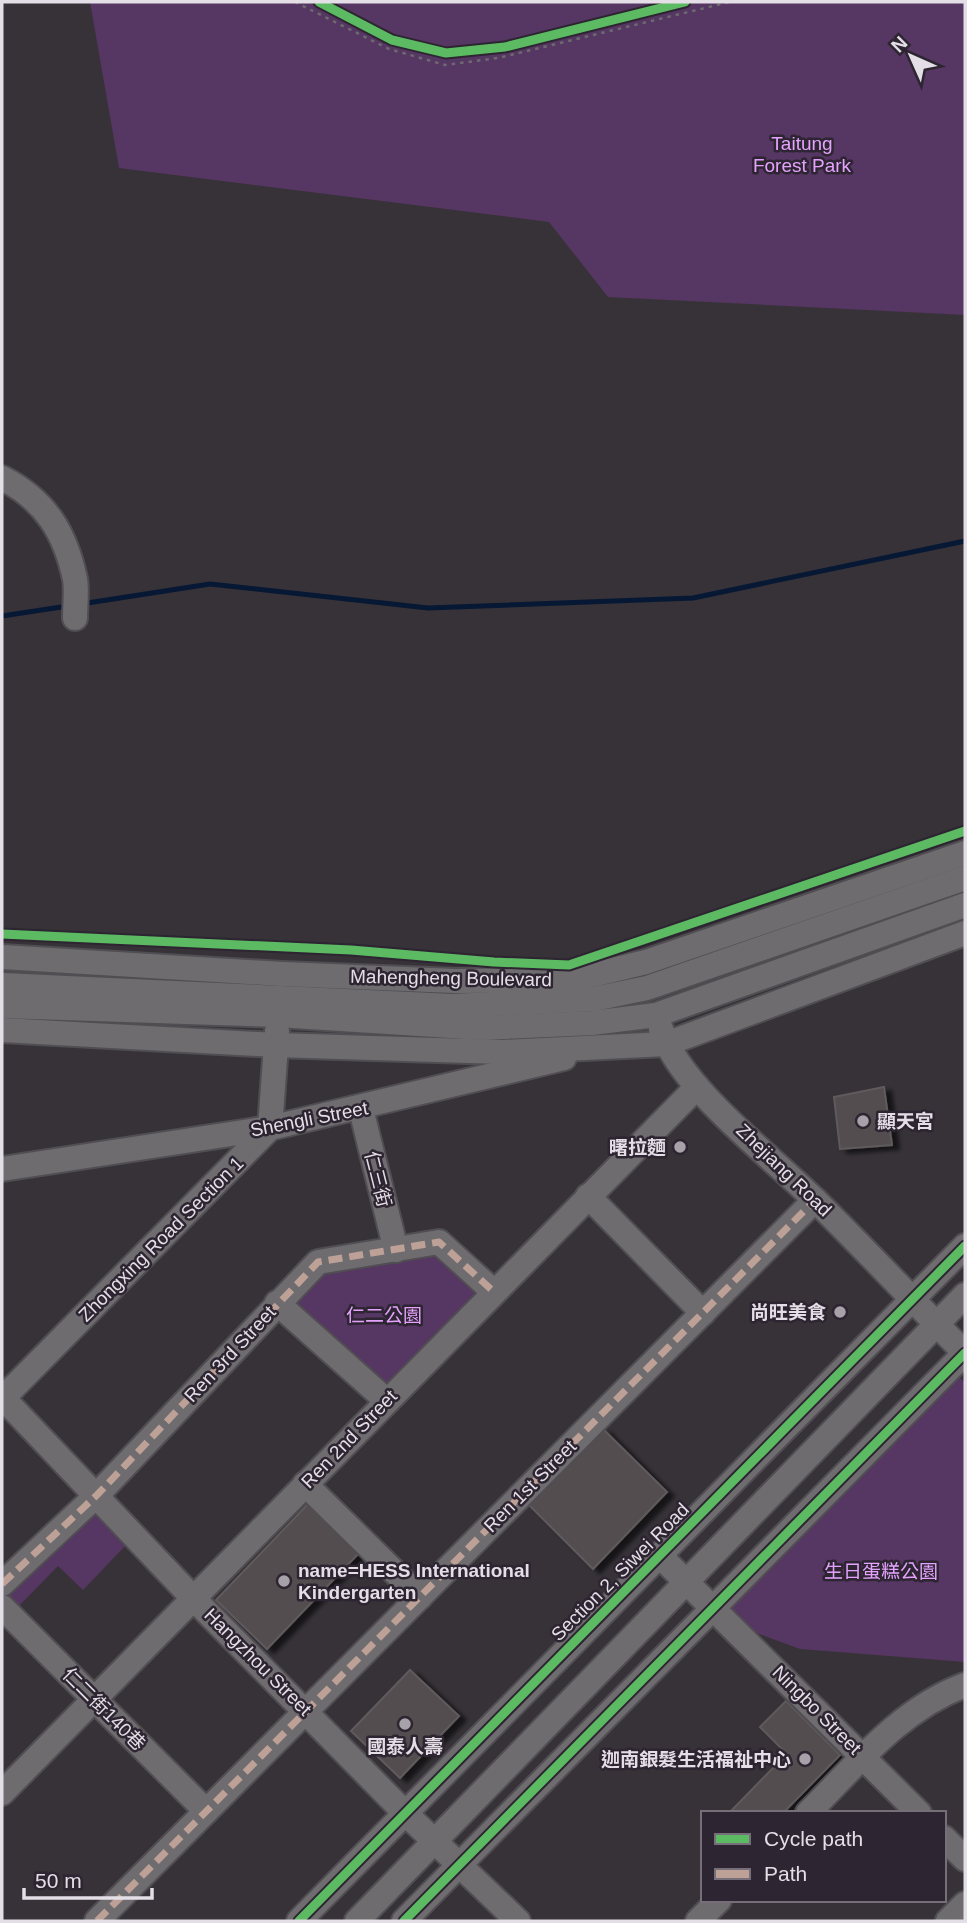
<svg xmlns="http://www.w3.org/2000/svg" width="967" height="1923" viewBox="0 0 967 1923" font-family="Helvetica,'Noto Sans TC',sans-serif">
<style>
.green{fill:#563662}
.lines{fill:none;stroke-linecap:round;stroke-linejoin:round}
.stream{stroke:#061834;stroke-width:5}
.building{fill:#524d4f;stroke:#5f5a5c;stroke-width:2;filter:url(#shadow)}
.minor-casing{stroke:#514e53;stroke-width:28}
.path{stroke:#6d696f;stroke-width:2.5;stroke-dasharray:3.5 5;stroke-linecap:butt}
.minor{stroke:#6f6c70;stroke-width:24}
.quiet{stroke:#bda197;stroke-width:7;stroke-dasharray:14 7;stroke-linecap:butt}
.cycleway-casing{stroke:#2d2531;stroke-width:13}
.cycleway{stroke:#5cba63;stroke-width:9}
.poi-dot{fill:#a7a2a9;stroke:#2d2531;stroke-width:2.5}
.labels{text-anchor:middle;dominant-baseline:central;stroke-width:5;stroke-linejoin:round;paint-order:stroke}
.park-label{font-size:19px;fill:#e4a2fe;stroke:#2d2531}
.street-label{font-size:19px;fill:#e4dee6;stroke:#2d2531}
.poi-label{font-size:19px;font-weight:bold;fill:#e4dee6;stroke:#2d2531;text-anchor:end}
</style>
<defs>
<filter id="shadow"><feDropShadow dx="7" dy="4" stdDeviation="2" flood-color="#0009"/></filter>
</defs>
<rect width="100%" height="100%" fill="#363238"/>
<!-- green -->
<g class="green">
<path d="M90,2H965V315L608,297L549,222L119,168Z"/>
<path d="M438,1254L477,1291L386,1389L289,1303L323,1271Z"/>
<path d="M958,1376L965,1383V1662L800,1649L719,1619Z"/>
<path d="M85,1503L127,1544L83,1590L58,1566L15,1610L2,1597Z"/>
</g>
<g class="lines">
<!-- stream -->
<g class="stream">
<path d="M81,604L210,584L428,608L693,598L965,541"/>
<path d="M2,616L68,606"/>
</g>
</g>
<!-- building -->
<g class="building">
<path d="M884,1087L892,1145L840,1149L834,1097Z"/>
<path d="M603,1429L667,1492L593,1569L529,1505Z"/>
<path d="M308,1504L359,1553L267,1649L216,1600Z"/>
<path d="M410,1670L459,1716L400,1778L351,1731Z"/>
<path d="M786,1701L840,1755L783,1813H729L774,1767L769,1762L782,1749L760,1727Z"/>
</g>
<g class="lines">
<!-- minor casing -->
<g class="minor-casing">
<g id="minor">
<path d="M2,478C45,500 65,532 75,579C77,591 75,605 75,618"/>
<path d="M2,957L282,974L455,981L571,980L646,962L965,853"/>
<path d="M2,985L452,1006L594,999L647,988L965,878"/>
<path d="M2,1006L278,1015L482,1028L592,1023L656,1015L965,905"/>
<path d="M661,1029C680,1088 771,1156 816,1201C867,1251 915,1303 965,1353"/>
<path d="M2,1030L275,1045L502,1052L666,1044L965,933"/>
<path d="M361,1109L396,1250"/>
<path d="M2,1169L270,1128L564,1058"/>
<path d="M588,1196L703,1313"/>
<path d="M277,1303L387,1401"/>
<path d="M2,1397L193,1598L406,1814L518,1921"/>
<path d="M2,1399L270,1128L277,1031"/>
<path d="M305,1484L420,1597"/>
<path d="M660,1556L919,1813"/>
<path d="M2,1584L97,1495L318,1262L439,1242L494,1292"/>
<path d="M2,1607L206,1811"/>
<path d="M2,1793L697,1087"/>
<path d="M808,1813C856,1765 900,1709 965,1685"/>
<path d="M944,1838L965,1859"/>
<path d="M97,1921L815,1200"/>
<path d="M299,1921L965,1246"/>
<path d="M357,1921L965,1295"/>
<path d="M404,1921L965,1353"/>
<path d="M698,1921L719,1900"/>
<path d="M948,1921L965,1904"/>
</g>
</g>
<!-- path -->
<path class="path" d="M295,2L389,49L445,65L498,58L730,2"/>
<!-- minor -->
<use href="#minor" class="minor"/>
<!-- quiet -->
<g class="quiet">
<path d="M2,1584L97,1495L318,1262L439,1242L494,1292"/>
<path d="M97,1921L815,1200"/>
</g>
<!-- cycleway casing -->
<g class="cycleway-casing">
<g id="cycleway">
<path d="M319,2L392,40L446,53L505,47L685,2"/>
<path d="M2,934L351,950L494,962L569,965L965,831"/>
<path d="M299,1921L965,1246"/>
<path d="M404,1921L965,1353"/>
</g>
</g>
<!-- cycleway -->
<use href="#cycleway" class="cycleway"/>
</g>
<!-- markers -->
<g class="poi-dot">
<circle cx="863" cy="1121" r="7"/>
<circle cx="680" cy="1147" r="7"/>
<circle cx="840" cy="1312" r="7"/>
<circle cx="284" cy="1581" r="7"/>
<circle cx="405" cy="1724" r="7"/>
<circle cx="805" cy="1759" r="7"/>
</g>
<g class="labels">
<!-- park labels -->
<g class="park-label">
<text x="802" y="143">Taitung<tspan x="802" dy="22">Forest Park</tspan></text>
<text x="384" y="1315">仁二公園</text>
<text x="881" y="1571">生日蛋糕公園</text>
</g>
<!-- street labels -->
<g class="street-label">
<text transform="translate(451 978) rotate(1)">Mahengheng Boulevard</text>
<text transform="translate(309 1119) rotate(-11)">Shengli Street</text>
<text transform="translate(784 1170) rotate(44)">Zhejiang Road</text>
<text transform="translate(378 1179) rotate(76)">仁三街</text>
<text transform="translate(161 1239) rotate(-45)">Zhongxing Road Section 1</text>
<text transform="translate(230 1354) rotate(-47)">Ren 3rd Street</text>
<text transform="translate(349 1439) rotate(-46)">Ren 2nd Street</text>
<text transform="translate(530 1486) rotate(-45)">Ren 1st Street</text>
<text transform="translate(620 1572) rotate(-45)">Section 2, Siwei Road</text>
<text transform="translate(258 1662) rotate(45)">Hangzhou Street</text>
<text transform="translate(104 1709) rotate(45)">仁二街140巷</text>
<text transform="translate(817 1710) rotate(45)">Ningbo Street</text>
</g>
<!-- poi labels -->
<g class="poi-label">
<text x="877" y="1121" text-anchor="start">顯天宮</text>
<text x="666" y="1147">曙拉麵</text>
<text x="826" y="1312">尚旺美食</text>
<text x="298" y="1570" text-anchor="start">name=HESS International<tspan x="298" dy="22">Kindergarten</tspan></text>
<text x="405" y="1746" text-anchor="middle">國泰人壽</text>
<text x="791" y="1759">迦南銀髮生活福祉中心</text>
</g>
</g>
<!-- border -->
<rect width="967" height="1923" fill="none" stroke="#e4dee6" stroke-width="7"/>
<!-- legend -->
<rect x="701" y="1811" width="245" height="91" fill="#2d2531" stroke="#766f79" stroke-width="2"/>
<rect x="715" y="1834" width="35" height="10" fill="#5cba63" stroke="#766f79" stroke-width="2"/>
<text x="764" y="1846" font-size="21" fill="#e4dee6">Cycle path</text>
<rect x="715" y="1869" width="35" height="10" fill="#bda197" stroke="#766f79" stroke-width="2"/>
<text x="764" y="1881" font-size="21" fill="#e4dee6">Path</text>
<!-- north arrow -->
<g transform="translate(911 56) rotate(315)" stroke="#2d2531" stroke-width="5" paint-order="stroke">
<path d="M0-5L12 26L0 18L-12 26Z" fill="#e4dee6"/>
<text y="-10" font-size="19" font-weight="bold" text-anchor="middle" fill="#e4dee6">N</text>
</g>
<!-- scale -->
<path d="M24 1888v10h128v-10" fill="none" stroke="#e4dee6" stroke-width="3.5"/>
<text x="35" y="1888" font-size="21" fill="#e4dee6" stroke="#2d2531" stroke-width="5" paint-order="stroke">50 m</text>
</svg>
